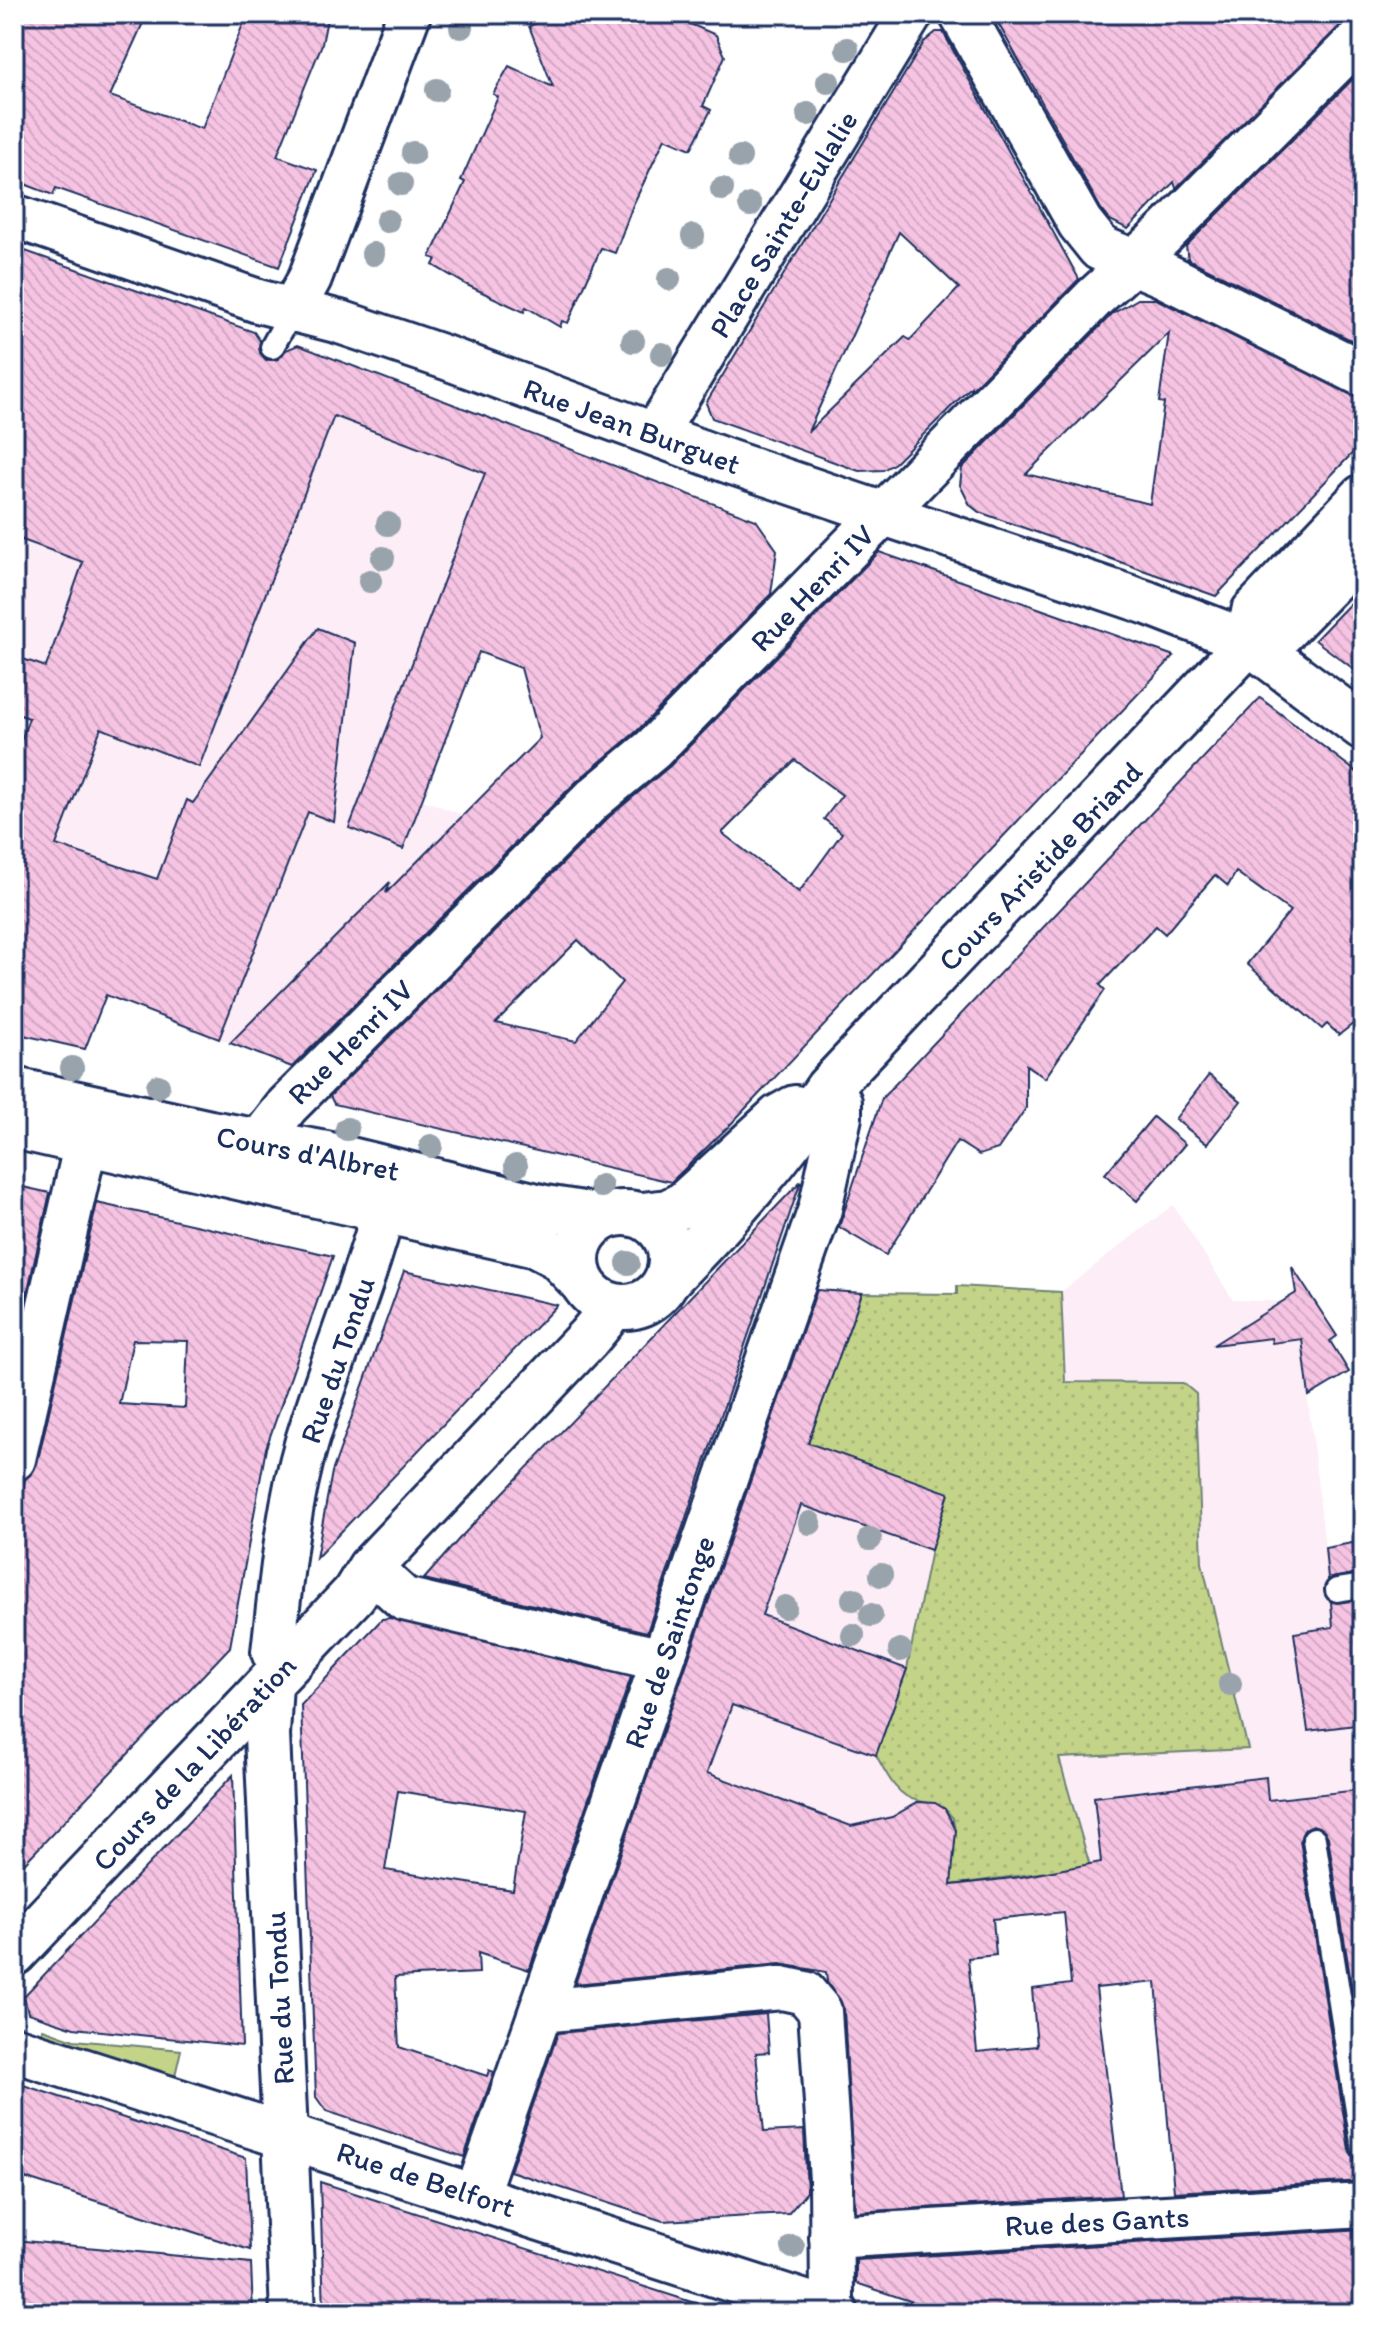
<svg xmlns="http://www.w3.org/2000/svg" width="1377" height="2327" viewBox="0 0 1377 2327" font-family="Itim,sans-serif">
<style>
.built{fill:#fcedf6}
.grass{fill:#c3d489;stroke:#6f8274;stroke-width:2}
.garden{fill:url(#garden-dots);stroke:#6f8274;stroke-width:2}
.building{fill:url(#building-back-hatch);stroke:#1b2f5e;stroke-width:2;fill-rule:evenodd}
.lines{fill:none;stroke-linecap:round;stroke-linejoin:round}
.service-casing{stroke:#1b2f5e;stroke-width:28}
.minor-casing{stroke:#1b2f5e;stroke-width:48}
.tertiary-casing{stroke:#1b2f5e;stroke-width:50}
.secondary-casing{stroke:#1b2f5e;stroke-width:50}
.service{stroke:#fff;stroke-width:22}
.minor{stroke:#fff;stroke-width:42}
.tertiary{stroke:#fff;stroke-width:44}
.secondary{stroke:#fff;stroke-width:44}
.tree{fill:#99a3ac}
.labels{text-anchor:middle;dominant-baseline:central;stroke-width:6;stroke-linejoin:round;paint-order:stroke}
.street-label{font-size:30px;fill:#1b2f5e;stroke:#fff}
</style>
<defs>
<pattern id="garden-dots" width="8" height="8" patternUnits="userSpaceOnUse" patternTransform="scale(2)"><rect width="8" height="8" fill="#c3d489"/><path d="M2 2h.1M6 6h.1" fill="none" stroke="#a7b679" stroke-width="1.8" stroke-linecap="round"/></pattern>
<pattern id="building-back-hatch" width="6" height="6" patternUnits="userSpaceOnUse" patternTransform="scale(2)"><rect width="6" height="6" fill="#f6c3e2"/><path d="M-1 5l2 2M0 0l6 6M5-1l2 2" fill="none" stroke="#d2a8c4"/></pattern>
</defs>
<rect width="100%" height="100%" fill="#fff"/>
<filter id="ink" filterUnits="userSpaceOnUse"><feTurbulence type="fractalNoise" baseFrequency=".0125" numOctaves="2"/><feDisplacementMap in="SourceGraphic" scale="16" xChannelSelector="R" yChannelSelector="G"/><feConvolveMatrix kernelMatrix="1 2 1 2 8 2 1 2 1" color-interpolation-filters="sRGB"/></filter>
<g filter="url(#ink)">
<!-- built -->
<g class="built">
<path d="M14,247L254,332L261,342L251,341L165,563L292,356L284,351L298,345L559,443L423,800L463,815L546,732L531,672L521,668L580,509L566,502L584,454L756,520L777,550L772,586L296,1068L107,996L85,1049L26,1036L87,878L14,954Z"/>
<path d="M1173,1205L1233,1300L1296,1302L1297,1306L1331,1599L1363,1821L1351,1834L936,1887L742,1888L594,1903L615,1741L427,1698L442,1630L638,1676L813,1290L957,1294V1286L1061,1292Z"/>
</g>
<!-- grass -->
<path class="grass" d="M43,2029L74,2040L181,2050L174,2080L40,2037Z"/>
<!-- garden -->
<path class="garden" d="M957,1286L1061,1292L1065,1382L1183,1383L1196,1394L1202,1563L1248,1749L1059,1758L1090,1866L936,1887L955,1843L953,1818C942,1805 935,1804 919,1801C897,1798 886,1773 876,1755L907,1669L931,1550L949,1494L808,1443L862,1293L957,1294Z"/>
<!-- building -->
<g class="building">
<path d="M14,14H147L110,96L202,129L247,14H328L322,44L277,156L317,170L279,267L56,188L53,195L14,180Z"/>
<path d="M547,14H667L716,35L725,56L703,106L711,110L691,149L665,138L633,205L615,253L601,248L568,323L562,321L560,327L526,307L524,312L467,285L433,265L436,259L430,257L465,182L461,180L498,97L493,94L509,66L553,87L529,26L544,20Z"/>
<path d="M993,14H1353L1176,188L1174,182L1128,229L1110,220L1101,209Z"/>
<path d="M936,32H943L1079,279L971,390V387L895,463L883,470L859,471L712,418L706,403L924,42ZM899,232L959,288L910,340L905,337L808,432Z"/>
<path d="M1363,69V346L1188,259L1186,246Z"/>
<path d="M14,247L254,332L260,341V353L266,360L278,359L286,350L298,345L756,520L777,550L771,594L637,731L576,782L292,1067L230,1043L390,882L386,893L540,738L521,668L479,652L403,849L349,828L485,473L334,416L199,767L101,728L56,845L157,879L187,800L193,803L318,628L355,643L334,822L308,812L219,1039L106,995L85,1049L14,1033V761L29,718L14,713V656L46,667L83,562L14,537Z"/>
<path d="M1138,299H1156L1363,399V442L1216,596L979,512L970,505L960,485L962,468L1112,314ZM1169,333L1159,402L1164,403L1150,504L1026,474Z"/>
<path d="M879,552L1174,656L728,1127L671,1182L334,1104L330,1096L609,817L670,766ZM795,760L842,795L824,819L842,833L799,892L722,833ZM578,940L622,982L576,1041L496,1023Z"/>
<path d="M1363,590V676L1315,640Z"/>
<path d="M1260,698L1363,777V1016L1339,1035L1327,1024L1322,1029L1247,964L1290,911L1236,872L1228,886L1215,875L1165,934L1156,926L1100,985L1105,990L1045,1078L1026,1065V1108L998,1149L979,1155L957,1141L886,1255L839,1227L882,1098Z"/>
<path d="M1209,1075L1241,1101L1207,1144L1175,1119Z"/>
<path d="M1153,1117L1185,1144L1137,1201L1105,1174Z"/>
<path d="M801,1181L647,1632L424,1579L459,1539Z"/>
<path d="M14,1185L50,1193L14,1351Z"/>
<path d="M97,1203L333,1256L266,1448L230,1647L14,1874V1528L25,1479L37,1464ZM133,1340L188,1341L185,1408L119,1404Z"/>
<path d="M1292,1267L1337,1336L1330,1341L1349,1372L1309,1396L1302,1339L1272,1343L1271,1338L1213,1345L1296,1293Z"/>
<path d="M404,1271L557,1305L316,1558L332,1472Z"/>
<path d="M817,1290L862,1293L808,1443L949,1493L931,1550L801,1505L762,1615L907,1669L876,1755L732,1705L707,1773L851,1826L892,1817L918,1802L935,1803L945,1809L956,1830L951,1885L1021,1877L1101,1862L1094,1797L1266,1777L1268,1800L1359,1790L1363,1821V2059L1328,1837L1324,1830L1313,1825L1305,1829L1300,1840L1349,2150L1353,2157L1363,2162V2181L1174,2192L1156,1982L1096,1988L1121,2196L855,2212L844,2009L827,1982L826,1972L780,1964L575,1984ZM1064,1912L1071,1984L1032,1989L1037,2046L977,2052L968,1958L996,1955L993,1919Z"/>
<path d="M1363,1541V1572L1328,1579L1325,1548Z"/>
<path d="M1363,1600V1724L1308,1731L1294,1633L1333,1627L1331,1602Z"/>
<path d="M390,1618L631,1677L529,1970L478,1953L479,1973L395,1977L399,2047L487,2076L489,2070L494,2072L464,2157L326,2111L316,2097L301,1705L382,1619ZM398,1791L526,1811L513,1890L385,1870Z"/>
<path d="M233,1775L242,2046L74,2028L28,2013L24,1996Z"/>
<path d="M766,2014L769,2052L756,2053L764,2132L804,2130L807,2192L788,2214L663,2221L510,2171L558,2033Z"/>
<path d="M14,2082L246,2158L250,2250L21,2177L26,2156L14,2152Z"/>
<path d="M320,2182L704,2306L703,2313H324Z"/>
<path d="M1363,2229V2313H946L856,2283V2260Z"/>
<path d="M14,2240L251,2263L253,2313H14Z"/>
</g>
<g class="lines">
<!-- service casing -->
<g class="service-casing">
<g id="service">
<path d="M272,347L292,311"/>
<path d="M1337,1590L1363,1586"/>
<path d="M1314,1839L1363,2148"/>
</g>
</g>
<!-- minor casing -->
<g class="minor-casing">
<g id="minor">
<path d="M14,216L258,301L340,322L444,357L730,462L1148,603L1249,642"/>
<path d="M292,311L310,278L409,14"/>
<path d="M655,434L911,14"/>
<path d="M267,1143L269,1129L287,1106L593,799L653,749L1095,297L1163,235L1363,35"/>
<path d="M14,1459L86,1142"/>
<path d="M370,1568L404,1599L662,1660"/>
<path d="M273,1652C281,1582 287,1509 307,1441C334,1352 371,1268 392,1178"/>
<path d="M542,2008L551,2010L782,1988L805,1993L820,2011L831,2180L832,2298L827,2310"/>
<path d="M476,2196L820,1209L840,1117V1102L828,1088"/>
<path d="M831,2237L1363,2205"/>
</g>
</g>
<!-- tertiary casing -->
<g class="tertiary-casing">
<g id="tertiary">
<path d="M962,14L1080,223L1100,248L1164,275L1363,374"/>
<path d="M270,1683L267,1735L293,2313"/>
<path d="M14,1953L354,1594L370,1568L588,1338L603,1320L609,1305"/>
<path d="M14,2049L836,2313"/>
</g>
</g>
<!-- secondary casing -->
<g class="secondary-casing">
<g id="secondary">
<path d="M1249,642L1280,634L1363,549"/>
<path d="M1249,642L1363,727"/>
<path d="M14,1090L210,1133L326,1154L545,1208L601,1217"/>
<path d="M14,1126L536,1245L557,1256L580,1280"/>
<circle cx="624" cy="1260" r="47"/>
<path d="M642,1215L668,1212L684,1204L779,1117L795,1108"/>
<path d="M666,1281C726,1220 781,1159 828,1088L1249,642L1254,612L1363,497"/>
</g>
</g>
<!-- service -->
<use href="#service" class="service"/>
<!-- minor -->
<use href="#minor" class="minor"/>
<!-- tertiary -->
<use href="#tertiary" class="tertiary"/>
<!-- secondary -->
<use href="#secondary" class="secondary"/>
</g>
<!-- trees -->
<g class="tree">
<circle cx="461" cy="27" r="12"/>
<circle cx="847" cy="49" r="12"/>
<circle cx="828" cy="82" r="12"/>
<circle cx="437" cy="90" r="12"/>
<circle cx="808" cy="114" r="12"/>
<circle cx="413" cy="153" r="12"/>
<circle cx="740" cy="157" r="12"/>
<circle cx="401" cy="184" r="12"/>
<circle cx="722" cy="189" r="12"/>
<circle cx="750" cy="205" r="12"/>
<circle cx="387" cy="221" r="12"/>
<circle cx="693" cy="236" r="12"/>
<circle cx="373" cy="254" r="12"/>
<circle cx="669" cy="279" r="12"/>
<circle cx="633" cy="341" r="12"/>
<circle cx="662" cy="354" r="12"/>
<circle cx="388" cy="524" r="12"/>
<circle cx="383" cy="558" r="12"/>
<circle cx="370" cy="581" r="12"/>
<circle cx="72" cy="1068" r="12"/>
<circle cx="158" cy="1086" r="12"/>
<circle cx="347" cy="1129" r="12"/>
<circle cx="431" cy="1146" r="12"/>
<circle cx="516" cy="1166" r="12"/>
<circle cx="601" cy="1186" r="12"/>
<circle cx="628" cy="1263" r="12"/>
<circle cx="810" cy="1523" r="12"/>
<circle cx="870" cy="1539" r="12"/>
<circle cx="881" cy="1575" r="12"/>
<circle cx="853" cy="1599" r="12"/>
<circle cx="785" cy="1607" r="12"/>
<circle cx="871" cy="1615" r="12"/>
<circle cx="853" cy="1635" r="12"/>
<circle cx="900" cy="1650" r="12"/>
<circle cx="1230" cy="1684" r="12"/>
<circle cx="793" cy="2247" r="12"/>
</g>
</g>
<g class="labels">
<!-- street labels -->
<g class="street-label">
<text transform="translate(783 224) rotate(-59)">Place Sainte-Eulalie</text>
<text transform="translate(632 426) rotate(20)">Rue Jean Burguet</text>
<text transform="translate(812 588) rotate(-46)">Rue Henri IV</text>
<text transform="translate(1040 866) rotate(-46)">Cours Aristide Briand</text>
<text transform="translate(350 1042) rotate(-45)">Rue Henri IV</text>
<text transform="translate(308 1153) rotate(11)">Cours d'Albret</text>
<text transform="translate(337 1360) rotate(-71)">Rue du Tondu</text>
<text transform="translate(669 1642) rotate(-71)">Rue de Saintonge</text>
<text transform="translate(194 1763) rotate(-47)">Cours de la Libération</text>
<text transform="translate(279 1998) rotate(-93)">Rue du Tondu</text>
<text transform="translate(426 2179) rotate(18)">Rue de Belfort</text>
<text transform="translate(1097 2221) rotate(-3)">Rue des Gants</text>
</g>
</g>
<!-- margin -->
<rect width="1377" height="2327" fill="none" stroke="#fff" stroke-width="48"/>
<rect x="24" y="24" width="1329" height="2279" fill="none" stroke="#1b2f5e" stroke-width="3" filter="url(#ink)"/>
</svg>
